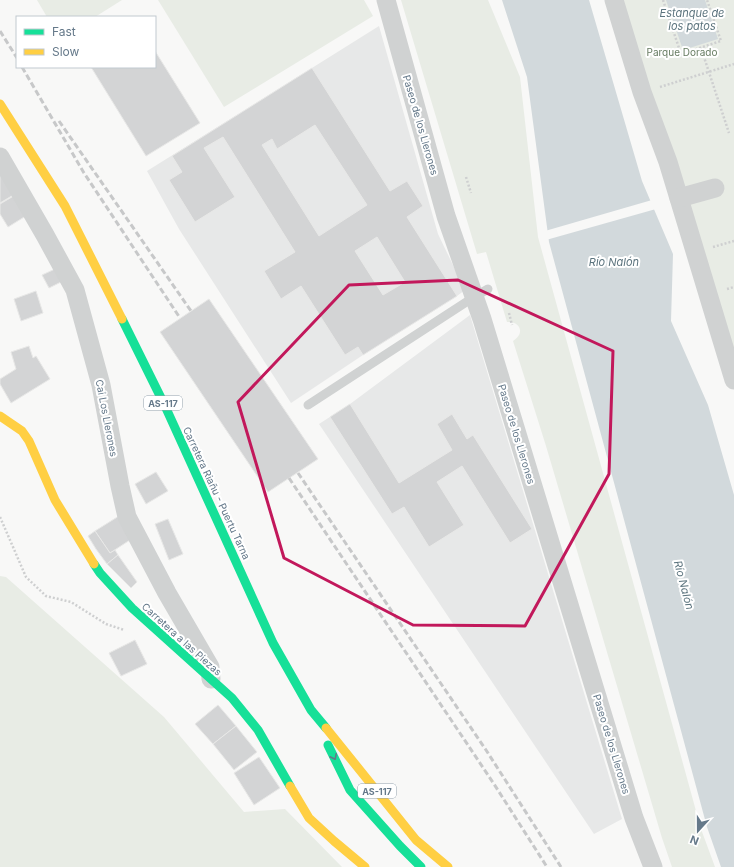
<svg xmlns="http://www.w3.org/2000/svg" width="734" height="867" viewBox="0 0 734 867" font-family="Inter,sans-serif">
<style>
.built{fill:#e7e8e8}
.green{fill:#e8ece5}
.water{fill:#d2d9dc}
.pier{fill:#f8f8f7}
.building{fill:#d3d4d5;stroke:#e8e8e7;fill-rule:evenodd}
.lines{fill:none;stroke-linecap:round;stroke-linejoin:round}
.path{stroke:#cecfd0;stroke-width:2.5;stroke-dasharray:2 2;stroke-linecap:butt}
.lane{stroke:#d0d2d2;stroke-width:9}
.street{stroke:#d0d2d2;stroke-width:19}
.fast{stroke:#16e098;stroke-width:9}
.slow{stroke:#ffcf43;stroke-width:9}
.rail{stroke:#c7c8c9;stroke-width:3;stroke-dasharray:6 3;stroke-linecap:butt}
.oneway{stroke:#65798a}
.marked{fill:none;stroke:#c2185b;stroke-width:3;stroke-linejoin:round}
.labels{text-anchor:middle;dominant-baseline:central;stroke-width:4;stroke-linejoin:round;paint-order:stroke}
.shield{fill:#fff;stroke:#93a1ad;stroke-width:1}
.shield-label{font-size:9px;font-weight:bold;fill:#65798a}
.park-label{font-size:10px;fill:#667b61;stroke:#fff}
.street-label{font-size:10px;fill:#65798a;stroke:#fff}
.water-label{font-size:11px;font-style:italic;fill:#5c747e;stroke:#fff}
</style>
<rect width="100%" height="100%" fill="#f8f8f7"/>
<!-- built -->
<g class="built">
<path d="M379,26L438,234L465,290L457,296L363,355L291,403L179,229L147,171Z"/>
<path d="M470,315L622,819L594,834L319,424L350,404Z"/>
</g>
<!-- green -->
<g class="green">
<path d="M37,0H122L95,17H47Z"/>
<path d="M158,0H364L373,16L224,107Z"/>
<path d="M401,0H488L520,77L538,237L701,829L715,867H672L662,838L546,446L513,341C525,334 521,321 507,322L486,252L477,254Z"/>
<path d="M611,0H734V385Z"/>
<path d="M0,576L6,577L164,717L244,812L285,809L342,867H0Z"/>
</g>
<!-- water -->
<g class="water">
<path d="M502,0H589L642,181L673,254L671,321L708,405L734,495V867H721L707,827L549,242L527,77Z"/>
<path d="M666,0H705L718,39L683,50Z"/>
</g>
<!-- pier -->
<path class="pier" d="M652,200L656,209L546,240L545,231Z"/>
<!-- building -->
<g class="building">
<path d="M155,51L200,123L146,156L91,67H155Z"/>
<path d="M312,68L390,191L407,181L423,206L407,217L457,296L363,355L358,347L345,355L301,286L281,299L264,271L295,252L223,137L204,148L235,197L195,222L169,180L182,172L172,156ZM315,125L367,205L319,236L262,145L272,139L277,149ZM377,237L405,282L383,295L355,251Z"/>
<path d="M0,174L15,194L0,203Z"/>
<path d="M17,194L29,214L8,227L0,214V204Z"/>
<path d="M55,269L61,282L49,288L42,275Z"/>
<path d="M36,291L43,313L21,321L14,299Z"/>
<path d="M209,299L318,459L268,492L160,332Z"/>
<path d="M29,346L33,358L36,356L50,379L11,403L0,384V379L16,369L11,352Z"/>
<path d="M350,404L399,483L452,450L437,424L452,414L467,439L473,435L532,529L510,543L462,466L437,482L464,525L429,547L404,507L392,514L330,417Z"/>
<path d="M156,472L168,491L146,504L135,484Z"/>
<path d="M119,516L133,538L110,553L95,531Z"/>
<path d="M168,519L183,554L169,560L155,524Z"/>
<path d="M95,531L110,553L115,550L118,555L107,564L96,549L88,536Z"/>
<path d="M118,555L137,582L131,588L107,564Z"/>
<path d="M135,640L147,664L121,676L109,653Z"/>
<path d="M218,705L236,726L213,744L195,724Z"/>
<path d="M236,726L257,752L234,770L213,744Z"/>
<path d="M259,757L280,788L254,805L234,773Z"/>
</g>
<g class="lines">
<!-- path -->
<g class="path">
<path d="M663,0L681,54L721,41L707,0"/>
<path d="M701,48L729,133"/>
<path d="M660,87L734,64"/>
<path d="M466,177L471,193"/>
<path d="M713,247L734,241"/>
<path d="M727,289L734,287"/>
<path d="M509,313L512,325"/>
<path d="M0,517L26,577L46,596L71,602L106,624L124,630"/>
</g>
<!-- lane -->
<path class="lane" d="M308,405L474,297L488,289"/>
<!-- street -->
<g class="street">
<path d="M386,0L446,216L482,319L634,818L653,867"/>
<path d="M614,0L642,92L668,162L734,380"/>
<path d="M0,157L45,235L75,290L101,385L120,486L127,517L167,593L210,667L211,679"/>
<path d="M679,198L715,188"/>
</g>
<!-- fast -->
<g class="fast">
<path d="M122,319L165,406L273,643L311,710L326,728"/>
<path d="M94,564L100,573L132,608L232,698L258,730L290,786"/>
<path d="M328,745L350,790L400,846L421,867"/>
</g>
<!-- slow -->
<g class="slow">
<path d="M0,104L65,206L122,319"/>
<path d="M0,416L22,431L29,441L55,500L94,564"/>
<path d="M326,728L416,840L448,867"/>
<path d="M290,786L309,818L334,841L365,867"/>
</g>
<!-- rail -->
<g class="rail">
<path d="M0,31L17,58"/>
<path d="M22,67L84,173L180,318"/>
<path d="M59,121L191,311"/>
<path d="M298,473L486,750L561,867"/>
<path d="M289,478L494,784L547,867"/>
</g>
</g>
<!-- one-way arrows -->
<defs><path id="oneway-chevron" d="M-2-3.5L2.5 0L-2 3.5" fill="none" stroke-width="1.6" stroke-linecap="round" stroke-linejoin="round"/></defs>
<use class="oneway" href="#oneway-chevron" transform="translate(334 757) rotate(64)"/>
<!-- marked area -->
<path class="marked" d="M458,280L613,351L609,474L525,626L413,625L284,558L238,402L349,285Z"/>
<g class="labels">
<!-- shield labels -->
<g class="shield">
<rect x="144" y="396" width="38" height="14" rx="3"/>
<rect x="358" y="784" width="38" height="14" rx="3"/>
</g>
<g class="shield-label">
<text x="163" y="403">AS-117</text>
<text x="377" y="791">AS-117</text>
</g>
<!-- park labels -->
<g class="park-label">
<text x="682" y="52">Parque Dorado</text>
</g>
<!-- street labels -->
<g class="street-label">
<text transform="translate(421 125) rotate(74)">Paseo de los Llerones</text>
<text transform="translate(107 418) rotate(79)">Cai Los Llerones</text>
<text transform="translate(517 434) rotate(73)">Paseo de los Llerones</text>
<text transform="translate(217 493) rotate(65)">Carretera Riañu - Puertu Tarna</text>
<text transform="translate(182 639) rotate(42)">Carretera a las Piezas</text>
<text transform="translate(612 744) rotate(73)">Paseo de los Llerones</text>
</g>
<!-- water labels -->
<g class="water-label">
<text x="692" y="13">Estanque de<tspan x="692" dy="13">los patos</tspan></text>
<text x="614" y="262">Río Nalón</text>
<text transform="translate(684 585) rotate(75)">Río Nalón</text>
</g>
</g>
<!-- legend -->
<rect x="16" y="16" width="140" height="52" fill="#ffffff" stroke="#c1c9d0"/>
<rect x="24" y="29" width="20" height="6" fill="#16e098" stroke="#c1c9d0"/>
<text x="52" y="36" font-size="12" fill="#65798a">Fast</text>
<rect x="24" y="49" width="20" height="6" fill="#ffcf43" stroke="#c1c9d0"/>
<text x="52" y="56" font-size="12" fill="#65798a">Slow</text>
<!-- north arrow -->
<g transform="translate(698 831) rotate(201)" stroke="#ffffff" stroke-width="3" paint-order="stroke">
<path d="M0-3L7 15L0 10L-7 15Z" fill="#65798a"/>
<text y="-6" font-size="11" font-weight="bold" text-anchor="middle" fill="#65798a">N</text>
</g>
</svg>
